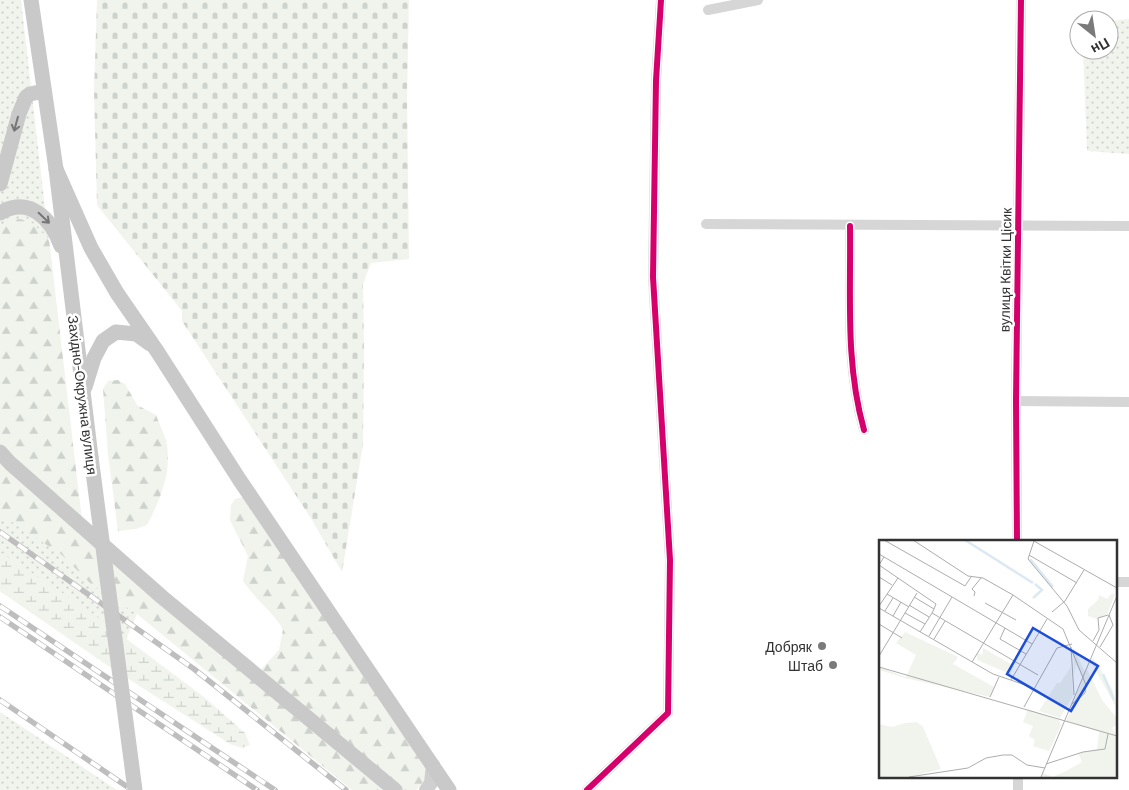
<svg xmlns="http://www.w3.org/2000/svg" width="1129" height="790" viewBox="0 0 1129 790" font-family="Barlow,sans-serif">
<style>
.grass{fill:url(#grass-dots)}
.forest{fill:url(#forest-firs)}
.wetland{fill:url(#wetland-marsh)}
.cemetery{fill:url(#cemetery-stones)}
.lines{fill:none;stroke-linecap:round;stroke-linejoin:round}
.street{stroke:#d6d6d6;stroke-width:10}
.secondary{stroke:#cfcfcf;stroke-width:14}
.primary{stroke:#c9c9c9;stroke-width:15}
.rail-casing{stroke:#bebebe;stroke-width:5.5}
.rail{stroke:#fff;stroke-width:4;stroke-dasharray:11;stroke-linecap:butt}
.primary-bridge{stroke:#c9c9c9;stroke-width:15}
.cycleway-casing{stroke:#fff;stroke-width:9}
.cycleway{stroke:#d6006c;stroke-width:6}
.oneway{stroke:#767676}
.poi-dot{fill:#7a7a7a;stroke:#fff;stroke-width:2}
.labels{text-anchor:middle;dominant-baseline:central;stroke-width:5;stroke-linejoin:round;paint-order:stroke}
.street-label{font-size:14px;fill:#323232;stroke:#fff}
.poi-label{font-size:14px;fill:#323232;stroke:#fff;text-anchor:end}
.inset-river{fill:none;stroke:#dde9f2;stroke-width:2.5}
.inset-road{fill:none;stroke:#adadad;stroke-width:1}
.view{fill:#1d4ed8;fill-opacity:0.15;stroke:#1d4ed8;stroke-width:2.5}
.inset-edge{fill:none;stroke:#323232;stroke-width:2.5}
</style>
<defs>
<pattern id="grass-dots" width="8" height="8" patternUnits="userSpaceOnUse" patternTransform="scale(1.25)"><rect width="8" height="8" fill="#f0f4ed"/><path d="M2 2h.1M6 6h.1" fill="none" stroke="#ced2cc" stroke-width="1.8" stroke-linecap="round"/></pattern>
<pattern id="forest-firs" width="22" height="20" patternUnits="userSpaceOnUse" patternTransform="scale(1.25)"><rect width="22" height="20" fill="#f0f4ed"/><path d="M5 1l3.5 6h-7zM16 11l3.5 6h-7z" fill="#ced2cc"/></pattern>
<pattern id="wetland-marsh" width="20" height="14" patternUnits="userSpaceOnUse" patternTransform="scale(1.25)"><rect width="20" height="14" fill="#f0f4ed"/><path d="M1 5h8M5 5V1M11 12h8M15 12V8" fill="none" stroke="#ced2cc"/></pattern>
<pattern id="cemetery-stones" width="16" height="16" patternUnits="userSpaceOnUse" patternTransform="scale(1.25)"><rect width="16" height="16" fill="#f0f4ed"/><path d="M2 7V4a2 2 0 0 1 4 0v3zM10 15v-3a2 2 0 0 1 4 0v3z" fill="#ced2cc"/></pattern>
</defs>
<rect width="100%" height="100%" fill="#fff"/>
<!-- grass -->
<g class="grass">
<path d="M0,0H21L74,459L90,583L137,614L113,669L0,591Z"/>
<path d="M1129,19V154L1087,151L1083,50H1109V21Z"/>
<path d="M0,712L117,790H0Z"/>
</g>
<!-- forest -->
<g class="forest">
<path d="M19,219L30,221L49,239L83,529L256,675L279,650L283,629C272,611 255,599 243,581L248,556L230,520L231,505L235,499L242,497L248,499L427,771L424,781L416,790H352L137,614L90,583L62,555L0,514V457L9,462L0,442V227L9,222Z"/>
<path d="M118,380L125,384L137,405L156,415C159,424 164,433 166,441C173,470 160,500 147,525L136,529L118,531L108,454L103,389L108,381Z"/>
</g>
<!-- wetland -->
<path class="wetland" d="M0,552L84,607L204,697L245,733L250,745L242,748L230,744L113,669L0,591Z"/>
<!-- cemetery -->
<path class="cemetery" d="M97,0H409L407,95L409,259L371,263L363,284L364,352L363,444L342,572L312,520L182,321V311L97,205L94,91Z"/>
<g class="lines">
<!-- street -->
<g class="street">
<path d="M708,10L758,0"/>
<path d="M706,224C847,226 988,224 1129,226"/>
<path d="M850,226C851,295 845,362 864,430"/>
<path d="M1016,401L1129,402"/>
<path d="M1017,541L1016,401L1021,0"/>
<path d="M1115,582H1129"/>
<path d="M1018,776V790"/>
<path d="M587,790L668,713L670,560L653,277L656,81L661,0"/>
</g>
<!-- secondary -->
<path class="secondary" d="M426,790L431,783L433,765"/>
<!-- primary -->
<g class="primary">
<path d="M31,0L56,169L91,457"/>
<path d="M56,169L91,248L117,293L157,351L239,479L449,790"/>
<path d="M0,184L19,114L26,97L30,94L44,91"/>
<path d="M0,213C29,196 51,218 61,246"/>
<path d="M85,387L94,358L103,341L116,332L136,334L150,344"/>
<path d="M0,452L10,463L162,597L395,790"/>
</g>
<!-- rail casing -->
<g class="rail-casing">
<g id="rail">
<path d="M0,532L194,669L346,790"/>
<path d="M0,606L275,790"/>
<path d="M0,617L257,790"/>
<path d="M0,700L132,790"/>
</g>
</g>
<!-- rail -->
<use href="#rail" class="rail"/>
<!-- primary-bridge -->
<path class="primary-bridge" d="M91,457L135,790"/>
<!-- cycleway casing -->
<g class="cycleway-casing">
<g id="cycleway">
<path d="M850,226C851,295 845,362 864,430"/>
<path d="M1017,541L1016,401L1021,0"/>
<path d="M587,790L668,713L670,560L653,277L656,81L661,0"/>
</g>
</g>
<!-- cycleway -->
<use href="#cycleway" class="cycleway"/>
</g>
<!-- one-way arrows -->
<defs><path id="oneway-shaft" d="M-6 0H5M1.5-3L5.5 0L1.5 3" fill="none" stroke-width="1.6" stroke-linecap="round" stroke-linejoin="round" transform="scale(1.25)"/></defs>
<g class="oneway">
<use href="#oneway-shaft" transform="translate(16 124) rotate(105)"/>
<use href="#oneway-shaft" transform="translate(44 218) rotate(44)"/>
</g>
<!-- markers -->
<g class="poi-dot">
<circle cx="822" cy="646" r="5"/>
<circle cx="833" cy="665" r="5"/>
</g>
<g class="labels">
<!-- street labels -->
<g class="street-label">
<text transform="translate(1005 270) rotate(-89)">вулиця Квітки Цісик</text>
<text transform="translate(83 395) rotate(83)">Західно-Окружна вулиця</text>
</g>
<!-- poi labels -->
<g class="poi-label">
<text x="812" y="646">Добряк</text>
<text x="823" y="665">Штаб</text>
</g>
</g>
<!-- overview -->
<g transform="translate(879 540)">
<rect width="238" height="238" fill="#fff"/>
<path d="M233,53L236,55L228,74L218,79L209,76V69L219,60L220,55L228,59ZM26,92L79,117L74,124L115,147L111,157L26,138L0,130V127L27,137L37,115L17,103ZM104,108L135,126L131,134L98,120V113L104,115ZM214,117L234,151L237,167L212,122ZM208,129L223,160L237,177V185L233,188L237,195V237H162L164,233L174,237L184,233L203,222L199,213L218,209L220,192L187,181Z" fill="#f0f4ed"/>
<path d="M194,106L219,160L215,162L210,151L197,163L209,148L208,145L198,157L205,138L197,125L195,135ZM199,168H206L214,177L202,174L198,182L190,181H196ZM26,183L38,182L44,187L62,229L30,237H0V184L13,187Z" fill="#f0f4ed"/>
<path d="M209,221L225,225L194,237H174ZM222,227L227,228L223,237H196Z" fill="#f0f4ed"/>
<path d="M192,127L194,156L181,178L160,171L178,143H181ZM149,169L180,180L182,185L170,211L154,206L156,200L150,196L154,186L144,182Z" fill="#f0f4ed"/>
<path class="inset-river" d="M86,0L154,43M151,19L174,47M154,58L163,50L156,44M224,134L235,160"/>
<path class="inset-road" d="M5,0L86,46L92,37M34,0L89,36L104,38L134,55L184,89L207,145L206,153L193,164M153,0L238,48M155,1L149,19L188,66L200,90L238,123M0,14L153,104M150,15L198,43M5,17L0,25L57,64L55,69M0,37L13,45M8,54L30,67M95,56L96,52L93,49L102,38M35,57L55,69L53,73M106,63L137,80M30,65L50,77M0,66L19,38M0,68L114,134L152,147M6,71L14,58M173,72L186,61L205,30M26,73L46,84M53,73L159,135M14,76L22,62M0,84L23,98M126,88L121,99L147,114M41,92L53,73M50,96L73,57M55,99L66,81M214,101L220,90L219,78L229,75M192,107L195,155M221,107L234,85L230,75M0,116L38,53M93,122L134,55M0,127L238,196M132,140L168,79M111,157L120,137M145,167L178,108L193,104M167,224L204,212L226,209L229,194M30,237L89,228L107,218L124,215H133L148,225L166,228M162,237L238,56"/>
<path class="view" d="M154,88L219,126L192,171L128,134Z"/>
<rect width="238" height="238" class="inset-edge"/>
</g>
<!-- north arrow -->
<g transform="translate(1094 35) rotate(150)"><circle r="24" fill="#ffffff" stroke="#adadad"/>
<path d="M0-4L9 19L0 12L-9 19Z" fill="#7a7a7a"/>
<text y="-8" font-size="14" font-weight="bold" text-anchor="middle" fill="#323232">Пн</text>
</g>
</svg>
